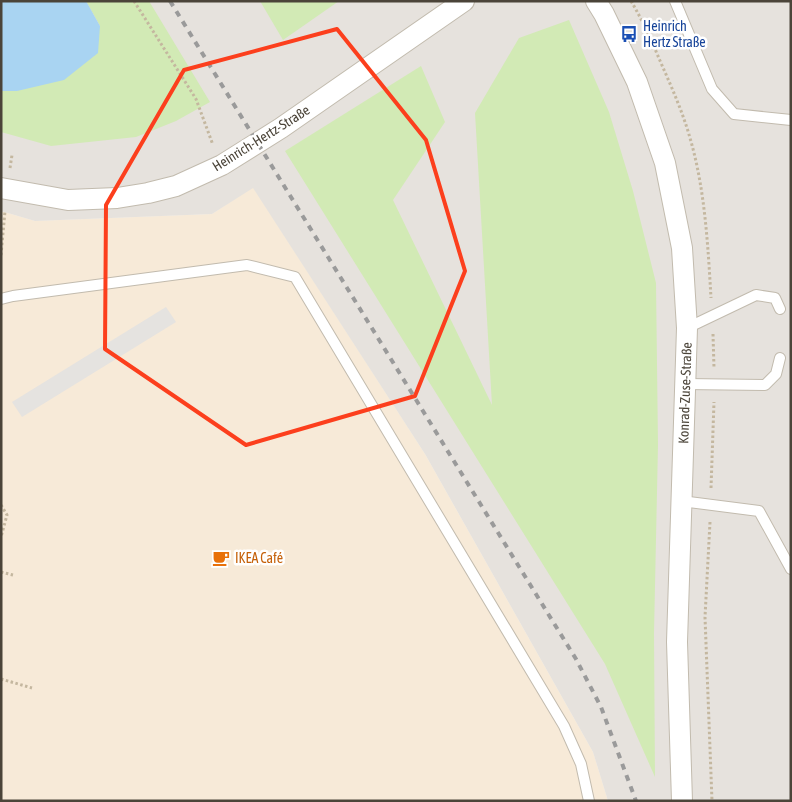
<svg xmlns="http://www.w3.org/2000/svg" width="792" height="802" viewBox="0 0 792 802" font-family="'Asap Condensed',sans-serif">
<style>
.commercial{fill:#f7ead8}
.industrial{fill:#e6e2dd}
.green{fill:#d2eab5}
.parking{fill:#e5e3e0}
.water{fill:#a9d4f2}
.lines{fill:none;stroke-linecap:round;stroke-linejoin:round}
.service-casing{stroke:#c2bbae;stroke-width:12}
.minor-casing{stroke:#c2bbae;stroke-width:22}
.path{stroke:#c4b79f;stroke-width:3;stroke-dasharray:2.5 2.5;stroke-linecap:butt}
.service{stroke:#fff;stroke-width:10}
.minor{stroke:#fff;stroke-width:20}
.rail{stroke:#9a9a9a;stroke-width:4;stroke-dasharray:6 6;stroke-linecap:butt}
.marked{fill:none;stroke:#fc3f1d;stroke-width:4;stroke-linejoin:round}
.labels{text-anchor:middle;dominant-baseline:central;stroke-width:5;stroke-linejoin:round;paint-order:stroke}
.transit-label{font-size:14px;fill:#164399;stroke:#fff;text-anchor:start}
.street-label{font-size:14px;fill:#4b4439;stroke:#fff}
.food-label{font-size:14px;fill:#c56008;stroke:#fff;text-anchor:start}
</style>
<rect width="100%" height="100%" fill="#f6f3ec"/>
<!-- commercial -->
<path class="commercial" d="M253,187L425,454L593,752L608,801H1V211L35,221L212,214Z"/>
<!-- industrial -->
<path class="industrial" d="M1,1H791V801H608L593,752L425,454L253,188L212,214L35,221L1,211Z"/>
<!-- green -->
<g class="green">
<path d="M86,1H149L210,102L176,121L136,137L51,146L1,132V91H17L100,26Z"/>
<path d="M260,1H339L283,40Z"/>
<path d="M569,20L609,112L633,191L656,283L658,445L654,633L655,777L605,664L285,151L421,66L445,122L393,200L492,405L475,113L519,38Z"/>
</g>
<!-- parking -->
<path class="parking" d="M166,307L176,322L22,417L12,402Z"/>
<!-- water -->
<path class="water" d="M1,1H86L100,26L98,53L64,80L17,91H1Z"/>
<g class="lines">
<!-- service casing -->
<g class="service-casing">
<g id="service">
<path d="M675,1L712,89L734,114L791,120"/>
<path d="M1,299L13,296L247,265L295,277L564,726L581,764L589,801"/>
<path d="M687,328L756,295L775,298L780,309"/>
<path d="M685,384L765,385L776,374L780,358"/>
<path d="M681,501L759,511L791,569"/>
</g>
</g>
<!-- minor casing -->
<g class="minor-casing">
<g id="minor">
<path d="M596,1L604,14L637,82L665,163L682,248L687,328L677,642L682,801"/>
<path d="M1,188L68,200L117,198L148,193L176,186L222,165L281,128L464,1"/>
</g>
</g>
<!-- path -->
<g class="path">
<path d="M134,1L196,99L213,145"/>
<path d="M631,1C643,21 652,42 661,63C672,88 683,113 690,138C705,189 708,246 711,298"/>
<path d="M10,168L12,155"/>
<path d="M1,255L5,211"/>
<path d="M713,334L714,368"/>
<path d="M711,488L714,402"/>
<path d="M1,505L7,515L1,537"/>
<path d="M710,522L705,617L712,801"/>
<path d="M1,572L13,575"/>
<path d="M1,679L32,688"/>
</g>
<!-- service -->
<use href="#service" class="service"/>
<!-- minor -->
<use href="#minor" class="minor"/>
<!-- rail -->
<path class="rail" d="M170,1L576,659L601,707L636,801"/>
</g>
<!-- marked area -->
<path class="marked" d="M337,29L426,140L465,271L415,396L246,445L105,349L106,205L184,70Z"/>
<!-- icons -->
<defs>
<g id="bus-bare" transform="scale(1.35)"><path d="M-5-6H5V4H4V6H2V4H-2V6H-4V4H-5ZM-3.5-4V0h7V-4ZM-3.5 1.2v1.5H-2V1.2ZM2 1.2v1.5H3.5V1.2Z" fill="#1a4fb4" stroke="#fff" stroke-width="2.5" paint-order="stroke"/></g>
<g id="cafe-bare" transform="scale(1.35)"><path d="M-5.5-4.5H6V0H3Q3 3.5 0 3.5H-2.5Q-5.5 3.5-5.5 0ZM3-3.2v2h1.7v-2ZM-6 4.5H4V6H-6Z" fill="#e8710a" stroke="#fff" stroke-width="2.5" paint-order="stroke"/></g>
</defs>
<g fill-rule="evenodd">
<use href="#bus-bare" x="629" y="34"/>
<use href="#cafe-bare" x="221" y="558"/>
</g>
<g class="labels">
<!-- transit labels -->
<g class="transit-label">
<text x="643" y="26">Heinrich<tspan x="643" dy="16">Hertz Straße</tspan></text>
</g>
<!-- street labels -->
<g class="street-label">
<text transform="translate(261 138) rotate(-32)">Heinrich-Hertz-Straße</text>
<text transform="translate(685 393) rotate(-88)">Konrad-Zuse-Straße</text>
</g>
<!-- food labels -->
<g class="food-label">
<text x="235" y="558">IKEA Café</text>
</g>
</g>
<!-- border -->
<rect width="792" height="802" fill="none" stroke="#4b4439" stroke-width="5"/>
</svg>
